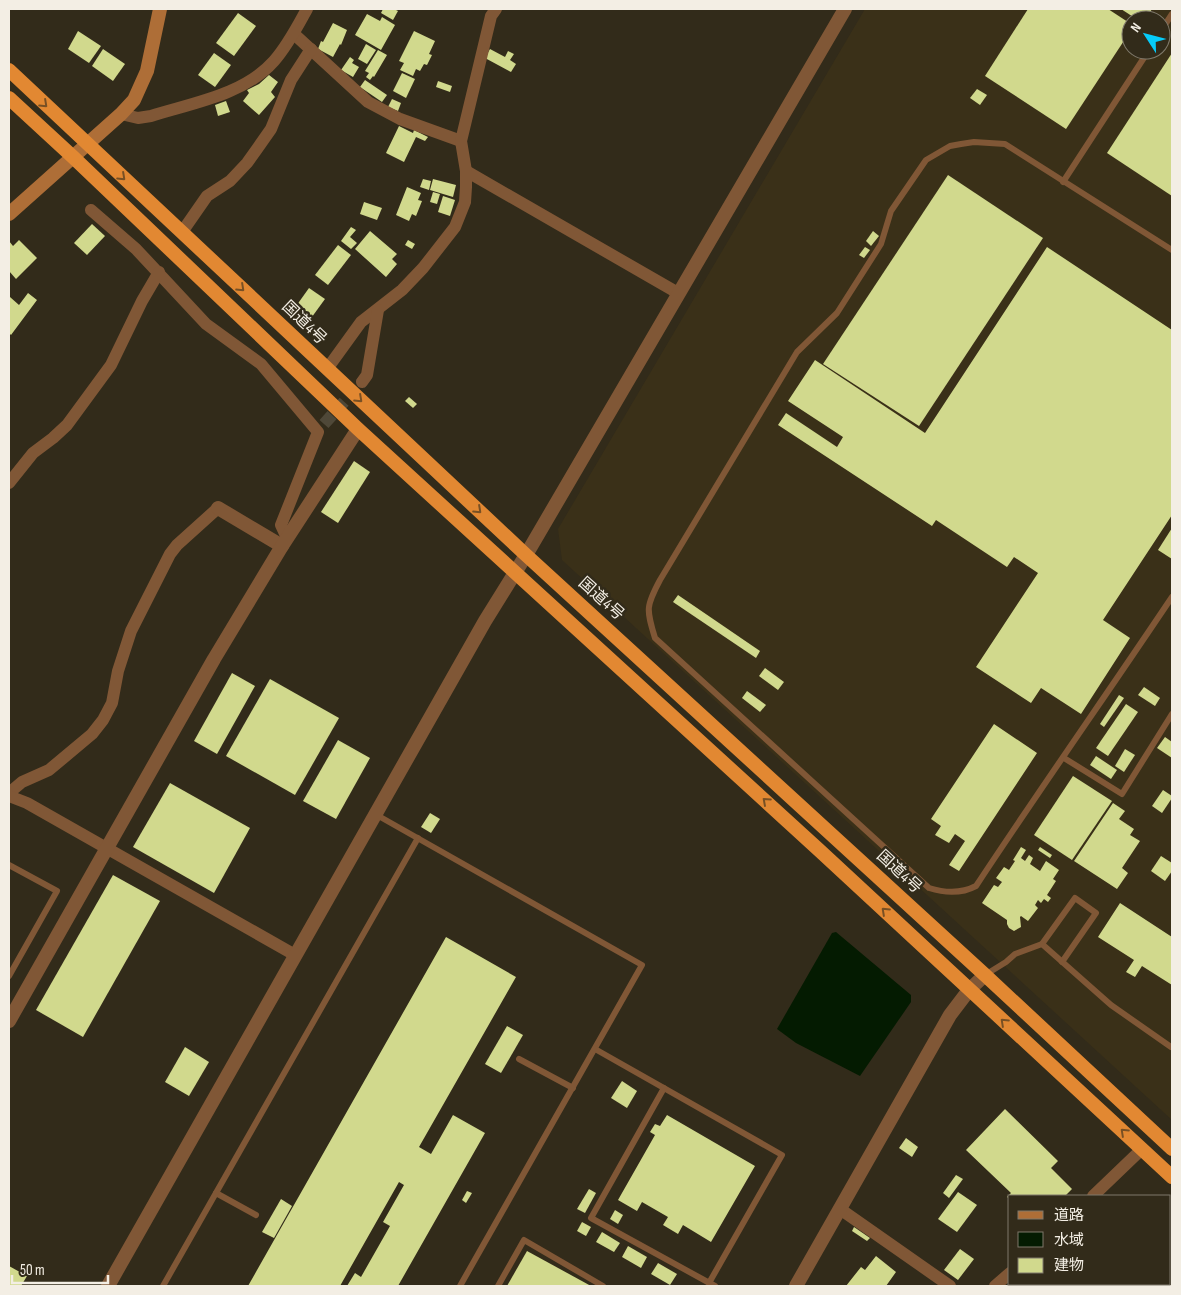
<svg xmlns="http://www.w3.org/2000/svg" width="1181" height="1295" viewBox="0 0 1181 1295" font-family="'Sofia Sans Condensed','Noto Sans JP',sans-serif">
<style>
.built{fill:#3a3018;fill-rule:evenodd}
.water{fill:#041b01}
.building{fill:#d1d98d}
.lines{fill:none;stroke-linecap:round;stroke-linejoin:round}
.minor-tunnel{stroke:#4f4838;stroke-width:12;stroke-dasharray:12 6;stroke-linecap:butt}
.service{stroke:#805736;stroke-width:6}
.minor{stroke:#805736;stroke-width:12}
.tertiary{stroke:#805736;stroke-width:14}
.secondary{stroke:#ae6e37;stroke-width:14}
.trunk{stroke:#e28832;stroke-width:14}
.oneway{stroke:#785024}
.labels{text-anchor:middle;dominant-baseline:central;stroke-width:5;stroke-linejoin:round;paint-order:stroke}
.street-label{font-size:16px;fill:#f3eee4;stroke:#322b1a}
</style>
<rect width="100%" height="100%" fill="#322b1a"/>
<!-- built -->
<path class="built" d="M865,9H1172V1120L562,560L558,529ZM1131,20H1161V50H1131Z"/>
<!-- water -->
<path class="water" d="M836,932L911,995V1002L860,1076L796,1043L777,1029L832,933Z"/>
<!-- building -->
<g class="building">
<path d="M383,9H394L398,11L393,20L381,13Z"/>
<path d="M1028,9H1108L1131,24V30L1066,129L985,76Z"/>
<path d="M1121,9H1152L1145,20H1138Z"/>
<path d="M238,13L256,26L234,56L216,43Z"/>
<path d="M367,14L380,21L382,17L395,25L381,50L355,35Z"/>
<path d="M333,23L347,30L341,45L340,44L333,57L318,49L321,41L323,42Z"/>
<path d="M78,31L101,46L89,63L68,49Z"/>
<path d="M414,31L435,41L429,54L432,55L427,65L424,64L420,71L416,69L413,76L400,70L404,63L399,61Z"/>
<path d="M366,44L376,50L367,64L358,59Z"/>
<path d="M103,49L125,64L113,81L92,66Z"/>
<path d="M490,49L505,57L508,51L514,54L510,60L516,64L511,72L485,58Z"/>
<path d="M378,50L387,55L374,77L373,76L370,80L366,77L369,73L365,71Z"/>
<path d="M214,53L231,65L215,87L198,75Z"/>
<path d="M1172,53V196L1107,153Z"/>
<path d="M350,57L354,60L352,63L359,67L353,77L341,70Z"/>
<path d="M402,73L415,79L406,98L393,91Z"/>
<path d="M269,75L278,82L271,92L275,97L259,115L243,101L249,93L247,90L259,84Z"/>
<path d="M365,80L387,95L382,102L360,87Z"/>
<path d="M438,81L452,86L450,92L436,87Z"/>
<path d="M977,89L987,95L980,105L970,98Z"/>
<path d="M392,99L401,103L398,111L388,107Z"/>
<path d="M226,101L230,112L218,116L215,105Z"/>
<path d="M399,126L413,133L414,130L428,137L425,141L416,137L404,162L386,153Z"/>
<path d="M948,175L1043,238L919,426L823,364Z"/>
<path d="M423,179L431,181L429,190L420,187Z"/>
<path d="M433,179L456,185L453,197L430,190Z"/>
<path d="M407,187L421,193L418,200L422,201L416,216L412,214L409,221L396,215Z"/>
<path d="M433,192L440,194L437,204L430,202Z"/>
<path d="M443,196L455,200L450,216L438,212Z"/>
<path d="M364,202L382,208L377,220L360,214Z"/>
<path d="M92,224L105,236L87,255L74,243Z"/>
<path d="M351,227L356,230L350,237L357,243L351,249L341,241Z"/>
<path d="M370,231L397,254L392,259L397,264L386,277L355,249Z"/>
<path d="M873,231L879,236L871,246L866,241Z"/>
<path d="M19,240L37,258L16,279L9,271V241L13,246Z"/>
<path d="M408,240L415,244L412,249L405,245Z"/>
<path d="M338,245L351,255L328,285L315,275Z"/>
<path d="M865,247L870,250L864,258L859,255Z"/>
<path d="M1047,247L1172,330V515L1103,620L1130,638L1081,714L1041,688L1031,703L976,667L1038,573L1014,557L1007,567L936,520L932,526L778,425L786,413L837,447L843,437L788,401L815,360L925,433Z"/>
<path d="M309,288L325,299L309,321L294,309Z"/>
<path d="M28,293L37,300L11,335L9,333V299L10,297L19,305Z"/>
<path d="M409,397L417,404L413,408L405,401Z"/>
<path d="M354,461L370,472L338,523L321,512Z"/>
<path d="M1172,528V559L1158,550Z"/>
<path d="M678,595L760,651L756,658L673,602Z"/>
<path d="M765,668L784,682L778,690L759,676Z"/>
<path d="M232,673L255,686L217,754L194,741Z"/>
<path d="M270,679L339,718L295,795L226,756Z"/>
<path d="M1144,687L1160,698L1155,706L1138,695Z"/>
<path d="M747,691L766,705L760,712L742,698Z"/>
<path d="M1119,695L1124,698L1104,727L1100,724Z"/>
<path d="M1126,704L1138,712L1108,756L1096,748Z"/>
<path d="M994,724L1037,753L959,871L949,865L965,841L955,834L949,843L935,835L941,826L931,819Z"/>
<path d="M1165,737L1172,742V758L1157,748Z"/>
<path d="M338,740L370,758L336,819L303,801Z"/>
<path d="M1125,749L1135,755L1124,772L1115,766Z"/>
<path d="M1096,756L1117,770L1111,779L1090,765Z"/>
<path d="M1073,776L1112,801L1072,860L1034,835Z"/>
<path d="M170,783L250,828L214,893L133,847Z"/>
<path d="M1163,790L1172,796V798L1162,813L1152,806Z"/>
<path d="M1113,803L1125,811L1119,819L1134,829L1130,835L1140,841L1122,868L1128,873L1117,889L1074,861Z"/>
<path d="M430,813L440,819L431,833L421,827Z"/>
<path d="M1021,847L1026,850L1021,858L1025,861L1029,855L1033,858L1030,864L1040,871L1046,861L1059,870L1053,879L1056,881L1047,895L1051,898L1048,902L1044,899L1041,903L1038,900L1035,905L1038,908L1028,921L1021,916L1020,917L1021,927L1014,931L1009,928L1007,924V920L982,903L994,885L998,887L1002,882L996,878L1004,867L1009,870L1015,861L1013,860Z"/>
<path d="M1040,847L1052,855L1050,858L1038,850Z"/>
<path d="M1161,856L1172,863V871L1165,881L1151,871Z"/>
<path d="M113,875L160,901L83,1037L36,1010Z"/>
<path d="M1120,903L1172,937V985L1142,966L1135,977L1126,972L1134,960L1098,937Z"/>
<path d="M446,937L516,977L419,1147L431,1154L453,1115L485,1133L398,1286H347L355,1273L361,1277L390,1226L383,1222L404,1185L399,1182L340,1286H248Z"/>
<path d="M507,1026L523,1035L501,1073L485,1064Z"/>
<path d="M185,1047L209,1062L189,1096L165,1082Z"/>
<path d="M622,1081L637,1091L627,1108L611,1098Z"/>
<path d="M1005,1109L1058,1161L1051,1168L1072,1189L1065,1196H1010V1199L1007,1197L1011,1193L966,1150Z"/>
<path d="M667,1115L755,1166L711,1242L683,1225L678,1234L663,1225L668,1217L642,1202L637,1211L618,1200L655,1135L650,1132L655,1124L660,1126Z"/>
<path d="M906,1138L918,1147L912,1157L899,1148Z"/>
<path d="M956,1175L963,1179L949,1198L943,1193Z"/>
<path d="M589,1189L596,1193L585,1213L577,1209Z"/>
<path d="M467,1191L472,1193L466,1203L462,1200Z"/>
<path d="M958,1192L977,1205L957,1232L938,1219Z"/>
<path d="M281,1199L292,1206L274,1238L262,1232Z"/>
<path d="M615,1210L623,1215L618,1224L610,1219Z"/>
<path d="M582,1222L591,1227L586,1236L577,1231Z"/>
<path d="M854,1227L870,1238L867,1241L852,1231Z"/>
<path d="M602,1232L620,1243L614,1252L596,1242Z"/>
<path d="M628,1246L647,1257L641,1268L622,1257Z"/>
<path d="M960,1249L974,1259L958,1280L944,1270Z"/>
<path d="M527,1251L591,1286H507Z"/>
<path d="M876,1256L896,1272L886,1286H846L861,1267L865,1270Z"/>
<path d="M658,1263L677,1274L670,1285L651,1274Z"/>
<path d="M9,1266L27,1276L21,1286H9Z"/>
</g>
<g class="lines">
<!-- minor-tunnel -->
<path class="minor-tunnel" d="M324,424L362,382"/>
<!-- service -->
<g class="service">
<path d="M1161,31L1172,14"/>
<path d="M1063,182L1149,50"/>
<path d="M1172,250L1005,144L974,142L961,144L950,146L926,160L891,211L881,244L837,313L797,352L660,580C646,606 646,609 655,638L929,888C945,893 961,894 976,886C1040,789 1107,694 1172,597"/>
<path d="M1064,758L1122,794L1172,714"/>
<path d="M375,814L642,965L460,1286"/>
<path d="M9,865L57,891L9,976"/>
<path d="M1042,944L1075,898L1096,913L1062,962"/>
<path d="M985,975L1006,962L1015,954L1042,944L1111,1005L1171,1047"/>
<path d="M595,1049L782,1155L709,1283"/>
<path d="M519,1059L573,1088"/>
<path d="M664,1088L591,1218L715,1286"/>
<path d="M216,1193L256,1215"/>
<path d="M163,1286L418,838"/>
<path d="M498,1286L524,1240L603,1286"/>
</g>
<!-- minor -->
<g class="minor">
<path d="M294,34L368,102L400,119L461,141"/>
<path d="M121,114L138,118L151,116C192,103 244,95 274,61C288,45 297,27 307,9"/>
<path d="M466,171L678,293"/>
<path d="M91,210L136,249L206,324L261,364L318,432L281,525L287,538"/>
<path d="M182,232L207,196L230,181L247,163L257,149L271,129L291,80L311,49"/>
<path d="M327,369L361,322L402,290L423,268L455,227L465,202L466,187V171L461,141L491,16L496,9"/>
<path d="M362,382L367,375L378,310"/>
<path d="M9,483L33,453L53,438L67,425L111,365L142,301L159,272"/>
<path d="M9,793L22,782L49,770L92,734L103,720L112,703L118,671L131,631L170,554L177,545L218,508"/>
<path d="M9,796L27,803L295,955"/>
<path d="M1093,1196L1142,1149"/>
<path d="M840,1209L950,1286"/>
<path d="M1031,1284V1286"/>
<path d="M995,1286L1010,1273"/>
</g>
<!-- tertiary -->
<g class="tertiary">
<path d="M218,508L282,546"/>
<path d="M9,1021L214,659L282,546L358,429"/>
<path d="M108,1286L485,621L526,555L845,9"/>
<path d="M796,1286L950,1015L969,990L985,975"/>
</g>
<!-- secondary -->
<path class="secondary" d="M9,214L121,114L134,100L147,71L160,9"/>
<!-- trunk -->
<g class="trunk">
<path d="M9,70L526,555L985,975L1172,1149"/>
<path d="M9,98L73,157L358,429L819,850L1172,1177"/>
</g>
</g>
<!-- one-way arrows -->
<defs><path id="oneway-chevron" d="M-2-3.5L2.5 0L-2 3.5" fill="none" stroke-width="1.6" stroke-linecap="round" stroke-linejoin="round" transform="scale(1.25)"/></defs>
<g class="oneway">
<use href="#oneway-chevron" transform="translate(44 104) rotate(43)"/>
<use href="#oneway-chevron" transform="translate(122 177) rotate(43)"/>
<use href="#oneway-chevron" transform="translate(241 288) rotate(43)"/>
<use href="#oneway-chevron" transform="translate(359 399) rotate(43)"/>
<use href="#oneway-chevron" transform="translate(478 510) rotate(43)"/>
<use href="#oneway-chevron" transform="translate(766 801) rotate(-138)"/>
<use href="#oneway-chevron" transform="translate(885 911) rotate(-137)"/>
<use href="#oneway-chevron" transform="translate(1004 1022) rotate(-137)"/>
<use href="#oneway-chevron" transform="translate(1124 1132) rotate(-137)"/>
</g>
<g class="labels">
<!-- street labels -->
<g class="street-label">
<text transform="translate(304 323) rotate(44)">国道4号</text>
<text transform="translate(601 599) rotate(42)">国道4号</text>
<text transform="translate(899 872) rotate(43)">国道4号</text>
</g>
</g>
<!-- border -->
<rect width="1181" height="1295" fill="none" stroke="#f3eee4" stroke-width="20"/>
<!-- legend -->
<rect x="1008" y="1195" width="162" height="90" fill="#322b1a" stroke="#7f796b"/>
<rect x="1018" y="1211" width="25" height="8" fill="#ae6e37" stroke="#7f796b"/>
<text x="1054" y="1220" font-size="15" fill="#f3eee4">道路</text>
<rect x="1018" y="1232" width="25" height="15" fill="#041b01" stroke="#7f796b"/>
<text x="1054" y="1245" font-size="15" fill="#f3eee4">水域</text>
<rect x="1018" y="1258" width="25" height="15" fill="#d1d98d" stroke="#7f796b"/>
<text x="1054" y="1270" font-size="15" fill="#f3eee4">建物</text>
<!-- north arrow -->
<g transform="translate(1146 35) rotate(306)"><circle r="24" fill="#322b1a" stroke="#7f796b"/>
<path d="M0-4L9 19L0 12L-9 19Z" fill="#06cbf9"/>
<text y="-8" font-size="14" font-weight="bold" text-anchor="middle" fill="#f3eee4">N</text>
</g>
<!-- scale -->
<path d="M12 1275v8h96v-8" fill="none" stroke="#f3eee4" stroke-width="2.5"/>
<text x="20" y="1275" font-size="15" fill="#f3eee4" stroke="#322b1a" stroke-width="4" paint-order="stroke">50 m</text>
</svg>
